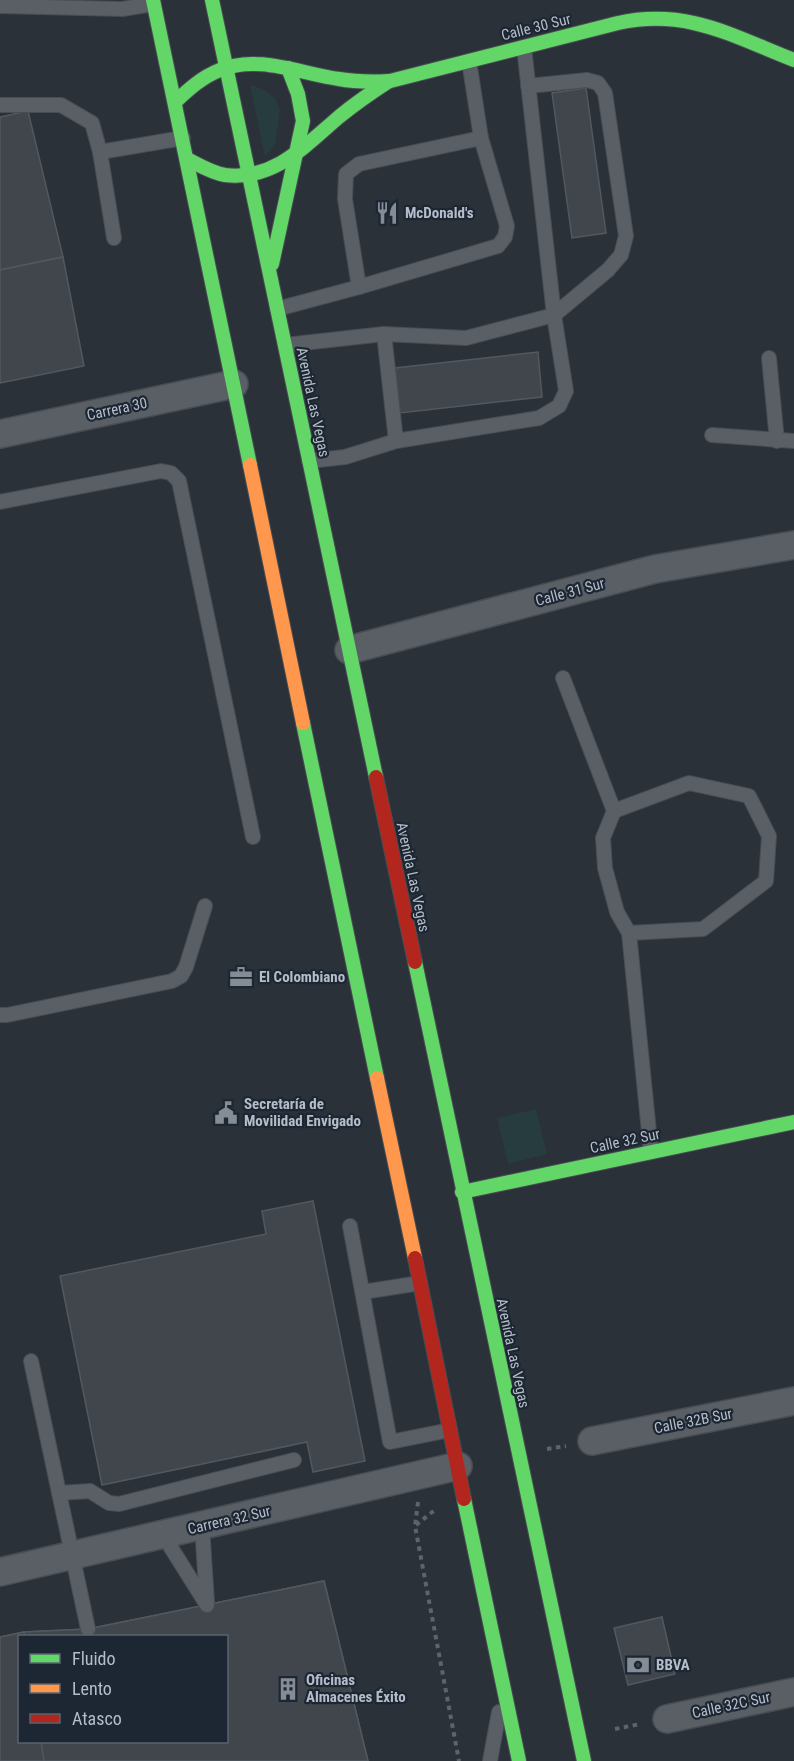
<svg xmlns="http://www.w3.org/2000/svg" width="794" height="1761" viewBox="0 0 794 1761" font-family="'Roboto Condensed',sans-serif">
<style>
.green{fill:#273c3e}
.building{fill:#41464d;stroke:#52585f;stroke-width:1.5;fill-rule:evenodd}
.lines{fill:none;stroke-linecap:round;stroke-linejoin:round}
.lane-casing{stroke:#484d53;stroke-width:16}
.street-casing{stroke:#484d53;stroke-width:30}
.fast-casing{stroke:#484d53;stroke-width:16}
.slow-casing{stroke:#484d53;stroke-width:16}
.jam-casing{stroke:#484d53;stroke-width:16}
.path{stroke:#5d646a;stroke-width:4;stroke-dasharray:4.5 4.5;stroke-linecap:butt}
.lane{stroke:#5a5f66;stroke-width:14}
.street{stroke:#5a5f66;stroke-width:27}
.fast{stroke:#63d668;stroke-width:14}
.slow{stroke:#ff974d;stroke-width:14}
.jam{stroke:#b3261e;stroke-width:14}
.labels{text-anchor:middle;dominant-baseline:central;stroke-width:4.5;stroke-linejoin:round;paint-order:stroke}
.street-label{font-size:15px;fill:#b4bdc9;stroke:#1d2733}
.poi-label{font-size:15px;font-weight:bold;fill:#b4bdc9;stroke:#1d2733;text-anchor:start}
</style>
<rect width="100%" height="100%" fill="#2a3138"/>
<!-- green -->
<g class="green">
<path d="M250,85L263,89L275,98L280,110L275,145L265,157Z"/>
<path d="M536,1109L547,1154L508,1164L497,1118Z"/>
</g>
<!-- building -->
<g class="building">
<path d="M586,88L606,233L572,238L552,93Z"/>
<path d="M28,111L63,257L0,270V117Z"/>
<path d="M63,257L84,366L0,383V270Z"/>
<path d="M538,352L542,397L400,413L395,368Z"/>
<path d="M313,1201L365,1461L313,1472L307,1442L102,1485L60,1276L266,1234L262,1211Z"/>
<path d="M324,1581L368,1761H44L41,1742H226V1636H25L24,1632L88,1629Z"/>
<path d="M324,1581L368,1761H0V1637L24,1632L88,1629ZM20,1636H226V1742H20Z"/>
<path d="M662,1617L675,1674L628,1685L614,1628Z"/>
<path d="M24,1632L25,1636H20V1742H41L44,1761H0V1637Z"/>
</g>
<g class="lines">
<!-- lane casing -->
<g class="lane-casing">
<g id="lane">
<path d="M0,6L122,9L153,4"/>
<path d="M524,47L554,315"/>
<path d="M528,86L587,80L598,83L605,93L626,236L621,255L608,270L554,315"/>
<path d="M0,105H61L92,123L100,152L114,238"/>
<path d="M100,152L183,138"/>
<path d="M359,287L345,199L346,174L359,164L481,138"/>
<path d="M277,309L359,287L498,246L505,237L507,226L481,138L469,61"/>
<path d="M384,334L396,441"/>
<path d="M285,345L384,334L466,338L554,315L566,391L559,406L539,418L396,441L345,457L309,461"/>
<path d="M769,358L777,441"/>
<path d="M712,435L794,441"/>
<path d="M0,502L161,471L171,473L179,481L253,837"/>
<path d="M563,678L614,811L689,783L749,796L769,836L766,881L703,929L629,933L651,1152"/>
<path d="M614,811L603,838L605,868L617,912L629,933"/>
<path d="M0,1015H7L172,981L181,976L186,967L205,906"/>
<path d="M350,1226L390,1442L450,1430"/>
<path d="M363,1292L420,1283"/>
<path d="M31,1361L88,1629"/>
<path d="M59,1493L90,1491L109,1503L119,1504L294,1460"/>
<path d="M202,1526L207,1602"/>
<path d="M163,1535L207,1605"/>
<path d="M490,1761L499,1712"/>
</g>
</g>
<!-- street casing -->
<g class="street-casing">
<g id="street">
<path d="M0,434L234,384"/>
<path d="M349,650L655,569L794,545"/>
<path d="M592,1441L794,1401"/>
<path d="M0,1572L458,1466"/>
<path d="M667,1719L794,1692"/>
</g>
</g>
<!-- fast casing -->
<g class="fast-casing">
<g id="fast">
<path d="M153,0L250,465"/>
<path d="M212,0L376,777"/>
<path d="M175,102C189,89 202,77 220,70C258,54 301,74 339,79C356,82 373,82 390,81L618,23C687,8 732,36 794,60"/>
<path d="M187,159C199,165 212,173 225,175C274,181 306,145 340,116C356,103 372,92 389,81"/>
<path d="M272,264L303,121L298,94L288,68"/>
<path d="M303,723L377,1078"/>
<path d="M415,962L584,1761"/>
<path d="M462,1192L794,1122"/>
<path d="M464,1499L519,1761"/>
</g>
</g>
<!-- slow casing -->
<g class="slow-casing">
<g id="slow">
<path d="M250,465L303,723"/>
<path d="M377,1078L415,1258"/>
</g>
</g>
<!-- jam casing -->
<g class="jam-casing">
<g id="jam">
<path d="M376,777L415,962"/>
<path d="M415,1258L464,1499"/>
</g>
</g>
<!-- path -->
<g class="path">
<path d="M547,1449L566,1446"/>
<path d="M418,1502L415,1526L459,1761"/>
<path d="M416,1525L436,1509"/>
<path d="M615,1729L640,1724"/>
</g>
<!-- lane -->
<use href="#lane" class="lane"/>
<!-- street -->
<use href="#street" class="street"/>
<!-- fast -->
<use href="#fast" class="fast"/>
<!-- slow -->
<use href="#slow" class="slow"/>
<!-- jam -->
<use href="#jam" class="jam"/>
</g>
<!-- icons -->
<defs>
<g id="restaurant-bare" transform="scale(1.8)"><path d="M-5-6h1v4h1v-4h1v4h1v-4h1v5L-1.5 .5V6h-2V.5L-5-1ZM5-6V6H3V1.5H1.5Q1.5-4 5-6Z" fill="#848c96" stroke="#1d2733" stroke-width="2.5" paint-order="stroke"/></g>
<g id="office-bare" transform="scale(1.8)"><path d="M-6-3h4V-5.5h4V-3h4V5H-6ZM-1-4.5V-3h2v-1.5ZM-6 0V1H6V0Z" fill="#848c96" stroke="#1d2733" stroke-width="2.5" paint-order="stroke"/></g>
<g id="civic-bare" transform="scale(1.8)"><path d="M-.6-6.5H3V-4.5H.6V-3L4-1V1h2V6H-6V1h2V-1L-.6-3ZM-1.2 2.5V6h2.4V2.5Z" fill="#848c96" stroke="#1d2733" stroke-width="2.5" paint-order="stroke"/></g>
<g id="bank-bare" transform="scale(1.8)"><path d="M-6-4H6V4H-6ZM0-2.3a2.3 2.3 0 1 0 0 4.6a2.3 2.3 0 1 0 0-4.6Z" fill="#848c96" stroke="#1d2733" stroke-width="2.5" paint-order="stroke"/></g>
<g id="building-bare" transform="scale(1.8)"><path d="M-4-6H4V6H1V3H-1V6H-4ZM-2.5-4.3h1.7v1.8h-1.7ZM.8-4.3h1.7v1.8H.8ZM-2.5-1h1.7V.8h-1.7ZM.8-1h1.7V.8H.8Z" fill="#848c96" stroke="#1d2733" stroke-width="2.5" paint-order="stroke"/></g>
</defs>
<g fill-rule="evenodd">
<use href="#restaurant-bare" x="387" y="213"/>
<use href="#office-bare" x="241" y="977"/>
<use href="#civic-bare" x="226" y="1113"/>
<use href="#bank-bare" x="638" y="1665"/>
<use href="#building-bare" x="288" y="1689"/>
</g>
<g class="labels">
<!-- street labels -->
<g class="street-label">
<text transform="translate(536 27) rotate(-14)">Calle 30 Sur</text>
<text transform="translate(313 402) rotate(78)">Avenida Las Vegas</text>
<text transform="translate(117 409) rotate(-12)">Carrera 30</text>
<text transform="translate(570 592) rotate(-15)">Calle 31 Sur</text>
<text transform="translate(413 877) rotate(78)">Avenida Las Vegas</text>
<text transform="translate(625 1141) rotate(-12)">Calle 32 Sur</text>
<text transform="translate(513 1353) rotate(78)">Avenida Las Vegas</text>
<text transform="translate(693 1421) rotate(-11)">Calle 32B Sur</text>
<text transform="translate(229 1520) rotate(-13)">Carrera 32 Sur</text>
<text transform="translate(731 1705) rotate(-12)">Calle 32C Sur</text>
</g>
<!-- poi labels -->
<g class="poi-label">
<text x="405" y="213">McDonald's</text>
<text x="259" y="977">El Colombiano</text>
<text x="244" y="1104">Secretaría de<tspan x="244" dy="17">Movilidad Envigado</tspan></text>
<text x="656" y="1665">BBVA</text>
<text x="306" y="1680">Oficinas<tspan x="306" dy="17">Almacenes Éxito</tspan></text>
</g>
</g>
<!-- legend -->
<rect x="18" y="1635" width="210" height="108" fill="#1d2733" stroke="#59636f" stroke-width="1.5"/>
<rect x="30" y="1654" width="30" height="9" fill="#63d668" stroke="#59636f" stroke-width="1.5"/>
<text x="72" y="1665" font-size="18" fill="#b4bdc9">Fluido</text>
<rect x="30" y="1684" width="30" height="9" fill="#ff974d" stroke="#59636f" stroke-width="1.5"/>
<text x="72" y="1695" font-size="18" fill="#b4bdc9">Lento</text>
<rect x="30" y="1714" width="30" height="9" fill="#b3261e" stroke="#59636f" stroke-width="1.5"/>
<text x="72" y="1725" font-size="18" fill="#b4bdc9">Atasco</text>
</svg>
